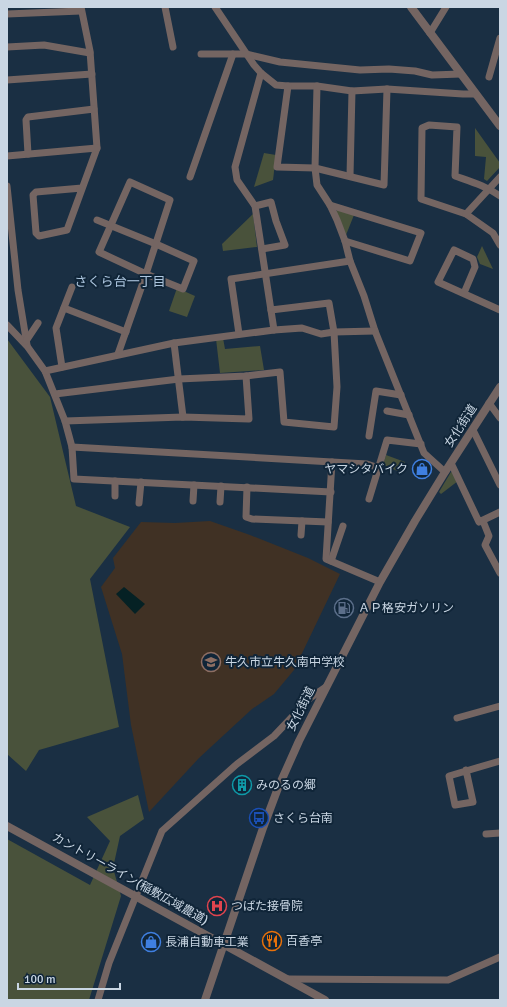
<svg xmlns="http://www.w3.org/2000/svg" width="507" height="1007" viewBox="0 0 507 1007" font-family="Signika,'Noto Sans JP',sans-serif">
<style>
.education{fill:#403124}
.green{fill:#49523b}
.water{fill:#052124}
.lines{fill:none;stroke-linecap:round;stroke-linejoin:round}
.minor{stroke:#746562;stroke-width:7}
.tertiary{stroke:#746562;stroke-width:8}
.labels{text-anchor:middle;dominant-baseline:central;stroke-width:4;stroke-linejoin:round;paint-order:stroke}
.street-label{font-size:12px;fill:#c9d6e3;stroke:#102538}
.poi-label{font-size:12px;fill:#c9d6e3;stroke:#102538;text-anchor:start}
.neighbourhood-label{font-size:13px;fill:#acc5de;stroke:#102538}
</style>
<rect width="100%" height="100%" fill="#1a2f43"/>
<!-- education -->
<path class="education" d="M210,521L250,535L308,558L340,574L294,670L274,694L252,709L199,758L149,812L131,725L122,654L101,587L115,568L113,558L141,522L175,523Z"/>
<!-- green -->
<g class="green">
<path d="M475,128L500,163V167L487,181L484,179L486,157L475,156Z"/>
<path d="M264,153L276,155L273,180L254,187Z"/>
<path d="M338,209L354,215L346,235L336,212Z"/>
<path d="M253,214L257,247L223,251L222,244Z"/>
<path d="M482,246L493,269L480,264L477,257Z"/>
<path d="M177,288L195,296L187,317L169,311Z"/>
<path d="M223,338L225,349L260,346L264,370L220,373L216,339Z"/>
<path d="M7,339L50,397L76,506L130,527L90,579L119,727L39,750L26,771L7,754Z"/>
<path d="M386,455L405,462L400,472L383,465Z"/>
<path d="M451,472L454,473L458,481L441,494L439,492Z"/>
<path d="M138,795L144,819L120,836L113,868L121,896L89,1000H7V839L90,885L110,841L87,817Z"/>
</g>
<!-- water -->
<path class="water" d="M124,587L145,604L135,614L116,594Z"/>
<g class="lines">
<!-- minor -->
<g class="minor">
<path d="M81,7L90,51L97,148L67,230L39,236L36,233L33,195L36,192L82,188"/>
<path d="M165,7L173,47"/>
<path d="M215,7L254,65L261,73L276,85L288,86H317L352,91L387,89L463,94H476"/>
<path d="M7,14L81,11"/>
<path d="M430,33L446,7"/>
<path d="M7,47L44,45L90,53"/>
<path d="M201,54H246L280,62L360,70L389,69L415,71L432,75L461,74"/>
<path d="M261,73L235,167L237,180L255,206L274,330"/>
<path d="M489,77L500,38"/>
<path d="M7,80L92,74"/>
<path d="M288,86L277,167L315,168L384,185L387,89"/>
<path d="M317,86L315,168L317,185L330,205L337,220L345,241L350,261L364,296L375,331L424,453L445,472"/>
<path d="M28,154L26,120L28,117L94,109"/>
<path d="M7,156L97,148"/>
<path d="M350,176L352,91"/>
<path d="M190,177L233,54"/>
<path d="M130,182L170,200L146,274L99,252Z"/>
<path d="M7,186L18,290L27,345"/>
<path d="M500,196C486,186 472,182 455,176L457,127L429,125L422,128L421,199L466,214L493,233L500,245"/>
<path d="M330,205L421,233L410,261L345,241"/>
<path d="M255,206L271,202L276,221L285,245L262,249"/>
<path d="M466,214L500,177"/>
<path d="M97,220L156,244L194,261L183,289L146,274L118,354"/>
<path d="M464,293L475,267L473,259L454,250L438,282L500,310"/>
<path d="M64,308L126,332"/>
<path d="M7,325L27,346L45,371L65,421L72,447L74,479L331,492"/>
<path d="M239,334L231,279L350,261"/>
<path d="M26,341L38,323"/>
<path d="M174,343L183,417"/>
<path d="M62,367L56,328L72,287"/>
<path d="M45,371L174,343L274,330L302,328L321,334L334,332L375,331"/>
<path d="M55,394L179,379L246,376L280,372L284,422L334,427L337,387L334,332L329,303L271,310"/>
<path d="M489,403L500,418"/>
<path d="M387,411L409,415"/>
<path d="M65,421L183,417L249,419L246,376"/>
<path d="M473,430L500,485"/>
<path d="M369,436L376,391L401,395"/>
<path d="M72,447L367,464L379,468"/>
<path d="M332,462L326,559L380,582"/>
<path d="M451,463L479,522L500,512"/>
<path d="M247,487L246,517L252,519L328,522"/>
<path d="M115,496V481"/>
<path d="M369,499L387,440L421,444"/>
<path d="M193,501L194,485"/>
<path d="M220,502L221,486"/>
<path d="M139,503L141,482"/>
<path d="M483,521L489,536L485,545L500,573"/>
<path d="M301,535L302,521"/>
<path d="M331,561L343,526"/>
<path d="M457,718L500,706"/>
<path d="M466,770L473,802L455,805L449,776L500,761"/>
<path d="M486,834L500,833"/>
<path d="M288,979L448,980L500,957"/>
<path d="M98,1000L109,963L162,831L237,764L274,736L310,698L326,687"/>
</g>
<!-- tertiary -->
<g class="tertiary">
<path d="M411,7L500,126"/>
<path d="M7,826L325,1000"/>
<path d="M205,1000L263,828L278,788L299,741L380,582L415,521L445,472L500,387"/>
</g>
</g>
<!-- icons -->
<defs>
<g id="shop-ring" transform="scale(1)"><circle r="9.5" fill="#102538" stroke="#3f7fe0" stroke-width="1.5"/><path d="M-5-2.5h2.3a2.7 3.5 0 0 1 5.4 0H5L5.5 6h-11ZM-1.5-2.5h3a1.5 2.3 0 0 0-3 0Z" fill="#3f7fe0"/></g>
<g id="fuel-ring" transform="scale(1)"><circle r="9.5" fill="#102538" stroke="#5c6f8a" stroke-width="1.5"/><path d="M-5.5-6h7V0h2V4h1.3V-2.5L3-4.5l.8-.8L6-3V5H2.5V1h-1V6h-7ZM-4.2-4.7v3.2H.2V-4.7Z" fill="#5c6f8a"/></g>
<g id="school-ring" transform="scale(1)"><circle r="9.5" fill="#102538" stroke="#8d6e63" stroke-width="1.5"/><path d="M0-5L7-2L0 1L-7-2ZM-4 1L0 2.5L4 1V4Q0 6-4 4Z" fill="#8d6e63"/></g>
<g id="building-ring" transform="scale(1)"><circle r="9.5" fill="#102538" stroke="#0f9aa8" stroke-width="1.5"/><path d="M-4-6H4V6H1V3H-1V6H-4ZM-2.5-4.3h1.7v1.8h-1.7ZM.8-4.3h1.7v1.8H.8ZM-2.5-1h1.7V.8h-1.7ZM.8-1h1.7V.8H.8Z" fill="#0f9aa8"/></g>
<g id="bus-ring" transform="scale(1)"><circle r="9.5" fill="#102538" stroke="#1a4fb4" stroke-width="1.5"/><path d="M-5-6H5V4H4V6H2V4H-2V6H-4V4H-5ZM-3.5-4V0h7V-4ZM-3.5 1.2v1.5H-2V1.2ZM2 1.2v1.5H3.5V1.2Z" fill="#1a4fb4"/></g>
<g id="hospital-ring" transform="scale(1)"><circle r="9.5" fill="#102538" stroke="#e0444e" stroke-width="1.5"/><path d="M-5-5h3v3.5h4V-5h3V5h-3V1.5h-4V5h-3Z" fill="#e0444e"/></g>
<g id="restaurant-ring" transform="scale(1)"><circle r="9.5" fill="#102538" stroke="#e8710a" stroke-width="1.5"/><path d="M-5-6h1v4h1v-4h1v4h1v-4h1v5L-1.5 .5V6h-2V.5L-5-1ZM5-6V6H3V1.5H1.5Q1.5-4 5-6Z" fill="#e8710a"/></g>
</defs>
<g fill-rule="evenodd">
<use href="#shop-ring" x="422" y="469"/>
<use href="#fuel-ring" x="344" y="608"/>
<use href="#school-ring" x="211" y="662"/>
<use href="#building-ring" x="242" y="785"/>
<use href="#bus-ring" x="259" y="818"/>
<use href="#hospital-ring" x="217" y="906"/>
<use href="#restaurant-ring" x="272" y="941"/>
<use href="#shop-ring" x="151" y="942"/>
</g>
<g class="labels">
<!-- street labels -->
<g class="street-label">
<text transform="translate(461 426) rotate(-57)">女化街道</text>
<text transform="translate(301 709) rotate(-64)">女化街道</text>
<text transform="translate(130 879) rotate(29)">カントリーライン(稲敷広域農道)</text>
</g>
<!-- poi labels -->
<g class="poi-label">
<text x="408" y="469" text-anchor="end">ヤマシタバイク</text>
<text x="358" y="608">ＡＰ格安ガソリン</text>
<text x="225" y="662">牛久市立牛久南中学校</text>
<text x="256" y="785">みのるの郷</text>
<text x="273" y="818">さくら台南</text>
<text x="231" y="906">つばた接骨院</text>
<text x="286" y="941">百香亭</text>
<text x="165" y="942">長浦自動車工業</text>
</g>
<!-- neighbourhood labels -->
<g class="neighbourhood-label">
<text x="120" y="282">さくら台一丁目</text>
</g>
</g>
<!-- border -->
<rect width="507" height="1007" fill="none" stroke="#c9d6e3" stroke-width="16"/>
<!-- scale -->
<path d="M18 983v6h102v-6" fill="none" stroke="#c9d6e3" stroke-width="2"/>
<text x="24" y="983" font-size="12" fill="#c9d6e3" stroke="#102538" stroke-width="3" paint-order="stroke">100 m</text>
</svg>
